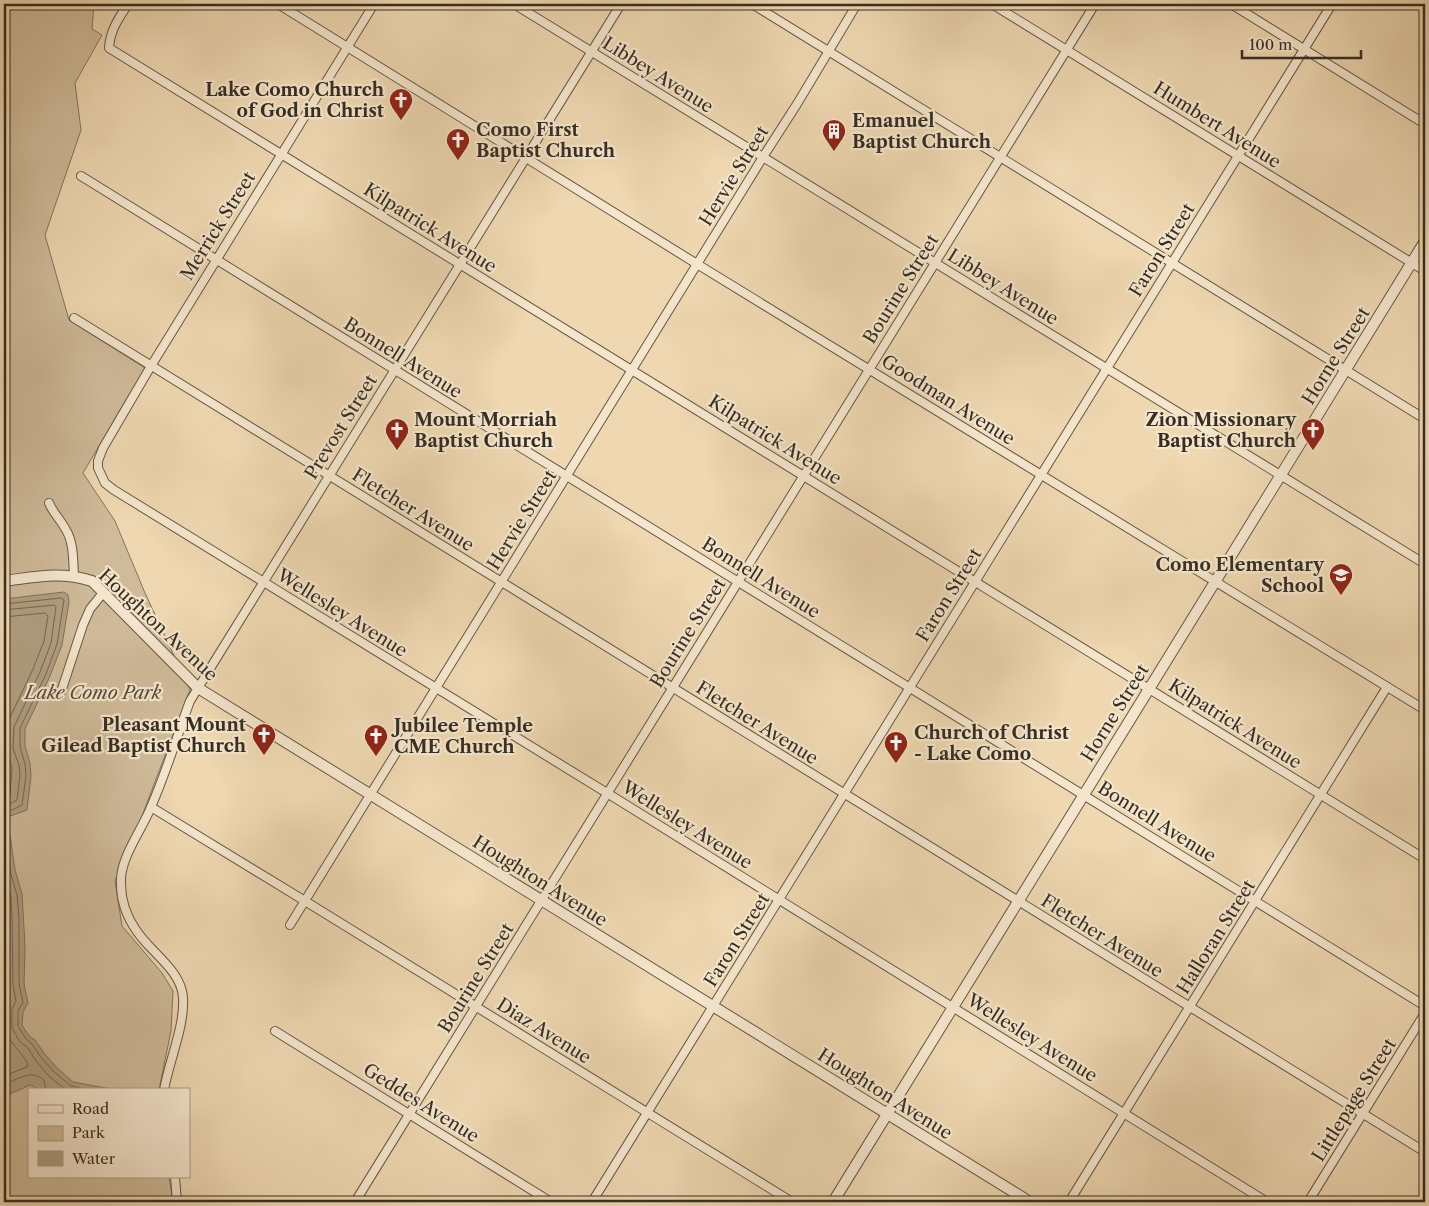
<svg xmlns="http://www.w3.org/2000/svg" width="1429" height="1206" viewBox="0 0 1429 1206" font-family="'Libre Caslon Text',serif">
<style>
.green{fill:#cfba99;stroke:#83745e}
.water{fill:#b09e80;stroke:#80715a}
.lines{fill:none;stroke-linecap:round;stroke-linejoin:round}
.shore{stroke:#746651;stroke-width:1}
.minor-casing{stroke:#655846;stroke-width:10}
.tertiary-casing{stroke:#655846;stroke-width:12}
.minor{stroke:#f4e5cc;stroke-width:8}
.tertiary{stroke:#f4e5cc;stroke-width:10}
.labels{text-anchor:middle;dominant-baseline:central;stroke-width:4.5;stroke-linejoin:round;paint-order:stroke}
.street-label{font-size:18px;fill:#372e22;stroke:#f4e5cc}
.poi-label{font-size:18px;font-weight:bold;fill:#372e22;stroke:#f4e5cc;text-anchor:start}
.park-label{font-size:18px;font-style:italic;fill:#554a3a;stroke:#f4e5cc}
</style>
<rect width="100%" height="100%" fill="#eed7b1"/>
<filter id="stains"><feTurbulence type="fractalNoise" baseFrequency=".004" numOctaves="4"/><feColorMatrix values="0 0 0 0 .2 0 0 0 0 .09 0 0 0 0 .02 0 0 0 .5 -.17"/></filter>
<radialGradient id="worn" r=".72"><stop offset=".6" stop-color="#630" stop-opacity="0"/><stop offset="1" stop-color="#630" stop-opacity=".3"/></radialGradient>
<!-- green -->
<path class="green" d="M4,4H94L92,29L102,35L75,83L81,130L45,235L69,320L145,368L83,473L115,521L145,593L190,690L142,816L115,881L122,926L162,973L173,991L171,1031L159,1090H29V1177H169L173,1202H4Z"/>
<!-- water -->
<g class="water">
<path d="M64,592L68,595L69,602L62,645L50,676L25,729V746L30,763L31,776L27,810L8,817L4,823V599Z"/>
<path d="M4,826L10,835L15,870L22,894L25,946L24,984L28,1003L23,1012L22,1025L29,1036L35,1040L44,1053L57,1068L73,1082L116,1090H41L30,1085L12,1093L4,1095Z"/>
</g>
<g class="lines">
<!-- shore -->
<g class="shore">
<path d="M4,604L61,598L64,600L57,644L46,674L20,728V747L25,764L26,776L22,805L4,814"/>
<path d="M4,610L54,605L56,607L51,643L40,672L14,727L13,748L19,765L20,775L17,800L4,807"/>
<path d="M4,617L45,613L48,616L44,641L33,669L6,726V749L12,767L10,795L4,799"/>
<path d="M4,835L8,849L10,871L17,895L19,918V984L23,1002L18,1011V1026L26,1039L32,1044L40,1056L53,1071L71,1086L89,1090"/>
<path d="M4,872L11,896L12,918L13,985L16,1001L12,1009V1028L20,1042L28,1048L36,1061L49,1076L66,1090"/>
<path d="M4,904L6,946V985L8,999L5,1008L4,1022"/>
<path d="M4,1026C7,1043 22,1050 28,1065L27,1067L4,1076"/>
<path d="M4,1083C19,1081 29,1068 44,1080L46,1090"/>
</g>
<!-- minor casing -->
<g class="minor-casing">
<g id="minor">
<path d="M128,4C119,18 110,30 109,48L1425,859"/>
<path d="M278,4L697,264L1425,710"/>
<path d="M374,4L151,366L103,448L98,461V468L105,483L114,490L607,793L1267,1202"/>
<path d="M514,4L1425,564"/>
<path d="M752,4L1425,419"/>
<path d="M992,4L1425,271"/>
<path d="M1231,4L1425,124"/>
<path d="M81,176L1425,1006"/>
<path d="M74,318L1425,1152"/>
<path d="M49,503C53,513 61,520 66,530C74,543 73,561 74,576"/>
<path d="M61,692L83,625L90,609L103,593"/>
<path d="M151,807L305,901L792,1202"/>
<path d="M290,925L763,157L797,104L857,4"/>
<path d="M275,1031L551,1202"/>
<path d="M164,1090C169,1061 185,1026 183,997C181,970 150,952 136,930C127,917 121,900 121,884C119,859 142,830 151,807C166,773 177,736 190,701L621,4"/>
<path d="M175,1177L177,1202"/>
<path d="M180,1202L189,1201L200,1202"/>
<path d="M355,1202L1095,4"/>
<path d="M592,1202L1332,4"/>
<path d="M1069,1202L1387,687"/>
<path d="M1308,1202L1425,1013"/>
</g>
</g>
<!-- tertiary casing -->
<g class="tertiary-casing">
<g id="tertiary">
<path d="M4,581C36,577 60,571 92,581L198,688L1030,1202"/>
<path d="M833,1202L1425,241"/>
</g>
</g>
<!-- minor -->
<use href="#minor" class="minor"/>
<!-- tertiary -->
<use href="#tertiary" class="tertiary"/>
</g>
<!-- icons -->
<defs>
<g id="church-pin" transform="scale(1.25)"><path d="M0 17L-7.5 6A9.5 9.5 0 1 1 7.5 6Z" fill="#8f2418" stroke="#f4e5cc"/><path d="M-1.2-6h2.4v3.5h3.3v2.4h-3.3V6h-2.4V-.1h-3.3v-2.4h3.3Z" fill="#fff"/></g>
<g id="building-pin" transform="scale(1.25)"><path d="M0 17L-7.5 6A9.5 9.5 0 1 1 7.5 6Z" fill="#8f2418" stroke="#f4e5cc"/><path d="M-4-6H4V6H1V3H-1V6H-4ZM-2.5-4.3h1.7v1.8h-1.7ZM.8-4.3h1.7v1.8H.8ZM-2.5-1h1.7V.8h-1.7ZM.8-1h1.7V.8H.8Z" fill="#fff"/></g>
<g id="school-pin" transform="scale(1.25)"><path d="M0 17L-7.5 6A9.5 9.5 0 1 1 7.5 6Z" fill="#8f2418" stroke="#f4e5cc"/><path d="M0-5L7-2L0 1L-7-2ZM-4 1L0 2.5L4 1V4Q0 6-4 4Z" fill="#fff"/></g>
</defs>
<g fill-rule="evenodd">
<use href="#church-pin" x="401" y="100"/>
<use href="#building-pin" x="834" y="131"/>
<use href="#church-pin" x="458" y="140"/>
<use href="#church-pin" x="397" y="430"/>
<use href="#church-pin" x="1313" y="430"/>
<use href="#school-pin" x="1341" y="575"/>
<use href="#church-pin" x="264" y="735"/>
<use href="#church-pin" x="376" y="736"/>
<use href="#church-pin" x="896" y="743"/>
</g>
<g class="labels">
<!-- street labels -->
<g class="street-label">
<text transform="translate(658 75) rotate(32)">Libbey Avenue</text>
<text transform="translate(1217 125) rotate(32)">Humbert Avenue</text>
<text transform="translate(734 176) rotate(-58)">Hervie Street</text>
<text transform="translate(218 226) rotate(-58)">Merrick Street</text>
<text transform="translate(430 228) rotate(32)">Kilpatrick Avenue</text>
<text transform="translate(1162 250) rotate(-58)">Faron Street</text>
<text transform="translate(1003 287) rotate(32)">Libbey Avenue</text>
<text transform="translate(901 289) rotate(-58)">Bourine Street</text>
<text transform="translate(1336 356) rotate(-58)">Horne Street</text>
<text transform="translate(403 358) rotate(32)">Bonnell Avenue</text>
<text transform="translate(948 400) rotate(32)">Goodman Avenue</text>
<text transform="translate(341 427) rotate(-58)">Prevost Street</text>
<text transform="translate(775 440) rotate(32)">Kilpatrick Avenue</text>
<text transform="translate(413 510) rotate(32)">Fletcher Avenue</text>
<text transform="translate(522 520) rotate(-58)">Hervie Street</text>
<text transform="translate(761 578) rotate(32)">Bonnell Avenue</text>
<text transform="translate(949 595) rotate(-58)">Faron Street</text>
<text transform="translate(342 613) rotate(32)">Wellesley Avenue</text>
<text transform="translate(158 625) rotate(43)">Houghton Avenue</text>
<text transform="translate(688 633) rotate(-58)">Bourine Street</text>
<text transform="translate(1115 713) rotate(-58)">Horne Street</text>
<text transform="translate(757 723) rotate(32)">Fletcher Avenue</text>
<text transform="translate(1235 724) rotate(32)">Kilpatrick Avenue</text>
<text transform="translate(1157 822) rotate(32)">Bonnell Avenue</text>
<text transform="translate(687 825) rotate(32)">Wellesley Avenue</text>
<text transform="translate(540 881) rotate(32)">Houghton Avenue</text>
<text transform="translate(1102 936) rotate(32)">Fletcher Avenue</text>
<text transform="translate(1216 937) rotate(-58)">Halloran Street</text>
<text transform="translate(737 940) rotate(-58)">Faron Street</text>
<text transform="translate(476 978) rotate(-58)">Bourine Street</text>
<text transform="translate(544 1031) rotate(32)">Diaz Avenue</text>
<text transform="translate(1032 1038) rotate(32)">Wellesley Avenue</text>
<text transform="translate(885 1094) rotate(32)">Houghton Avenue</text>
<text transform="translate(1354 1100) rotate(-58)">Littlepage Street</text>
<text transform="translate(421 1103) rotate(32)">Geddes Avenue</text>
</g>
<!-- poi labels -->
<g class="poi-label">
<text x="384" y="90" text-anchor="end">Lake Como Church<tspan x="384" dy="21">of God in Christ</tspan></text>
<text x="852" y="121">Emanuel<tspan x="852" dy="21">Baptist Church</tspan></text>
<text x="476" y="130">Como First<tspan x="476" dy="21">Baptist Church</tspan></text>
<text x="414" y="420">Mount Morriah<tspan x="414" dy="21">Baptist Church</tspan></text>
<text x="1296" y="420" text-anchor="end">Zion Missionary<tspan x="1296" dy="21">Baptist Church</tspan></text>
<text x="1324" y="565" text-anchor="end">Como Elementary<tspan x="1324" dy="21">School</tspan></text>
<text x="246" y="725" text-anchor="end">Pleasant Mount<tspan x="246" dy="21">Gilead Baptist Church</tspan></text>
<text x="394" y="726">Jubilee Temple<tspan x="394" dy="21">CME Church</tspan></text>
<text x="914" y="733">Church of Christ<tspan x="914" dy="21">- Lake Como</tspan></text>
</g>
<!-- park labels -->
<g class="park-label">
<text x="93" y="693">Lake Como Park</text>
</g>
</g>
<!-- margin -->
<rect width="1429" height="1206" fill="none" stroke="#eed7b1" stroke-width="20"/>
<rect x="5" y="5" width="1419" height="1196" fill="none" stroke="#372e22" stroke-width="2.5"/>
<rect x="10" y="10" width="1409" height="1186" fill="none" stroke="#372e22"/>
<!-- legend -->
<rect x="28" y="1088" width="162" height="90" fill="#f4e5cc" stroke="#a89c88"/>
<rect x="38" y="1105" width="25" height="8" fill="#f4e5cc" stroke="#a89c88"/>
<text x="72" y="1114" font-size="15" fill="#372e22">Road</text>
<rect x="38" y="1126" width="25" height="15" fill="#cfba99" stroke="#a89c88"/>
<text x="72" y="1138" font-size="15" fill="#372e22">Park</text>
<rect x="38" y="1151" width="25" height="15" fill="#b09e80" stroke="#a89c88"/>
<text x="72" y="1164" font-size="15" fill="#372e22">Water</text>
<!-- scale -->
<path d="M1242 50v8h119v-8" fill="none" stroke="#372e22" stroke-width="2.5"/>
<text x="1249" y="50" font-size="15" fill="#372e22" stroke="#f4e5cc" stroke-width="4" paint-order="stroke">100 m</text>
<rect width="100%" height="100%" filter="url(#stains)"/>
<rect width="100%" height="100%" fill="url(#worn)"/>
</svg>
